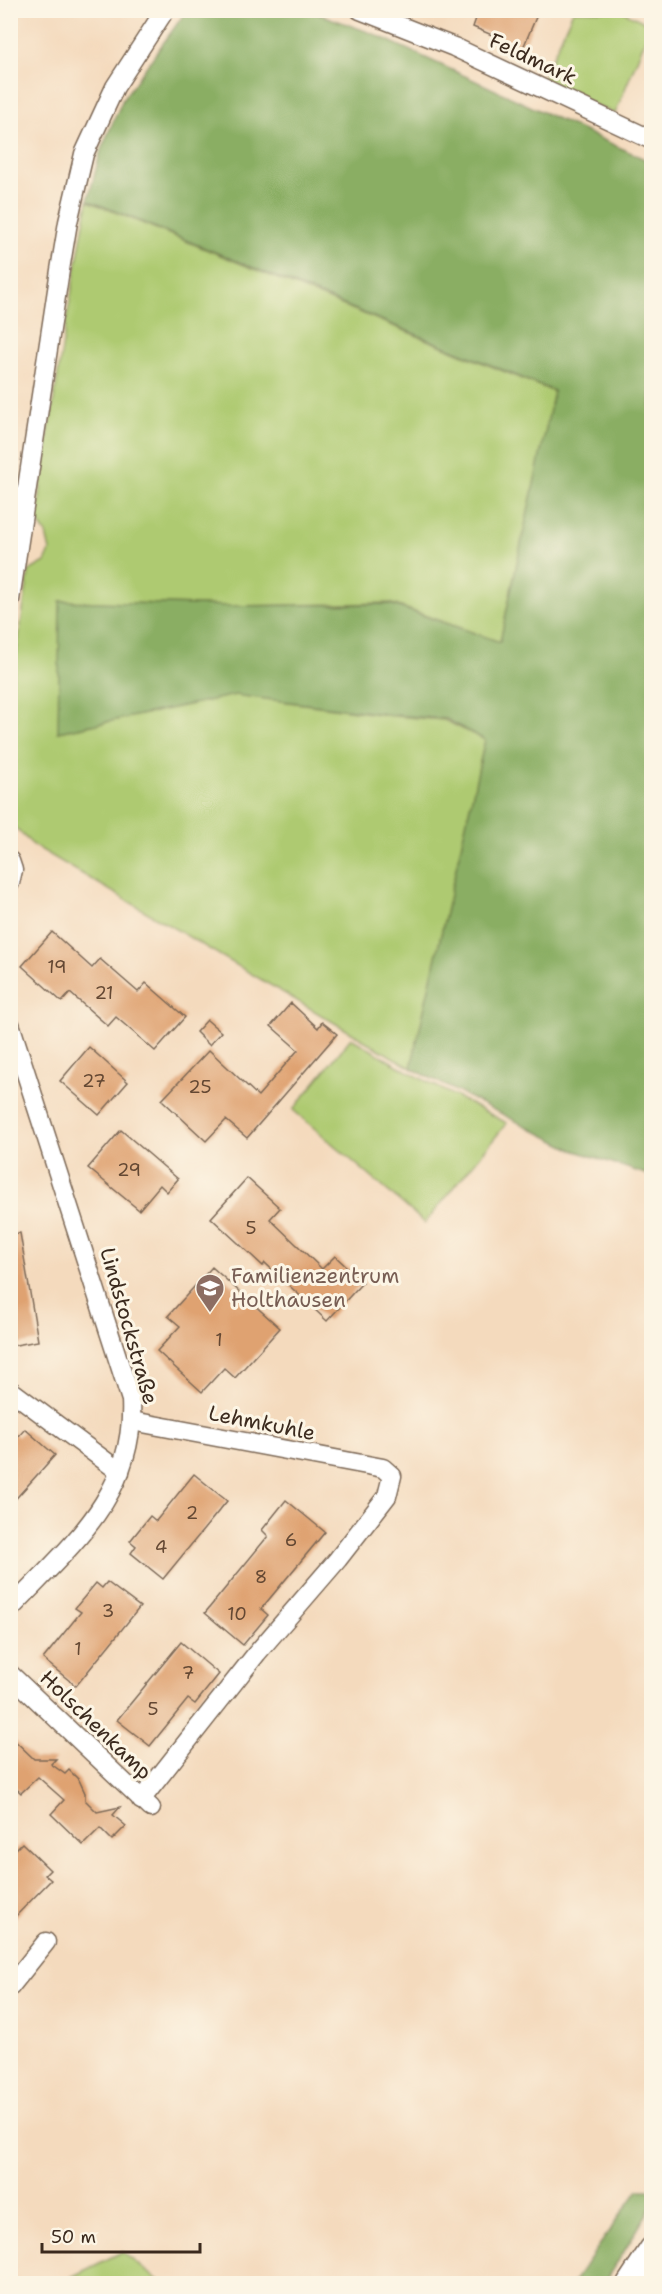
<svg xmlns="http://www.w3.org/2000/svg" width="662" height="2294" viewBox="0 0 662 2294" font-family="'Shantell Sans',sans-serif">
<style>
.green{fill:#aeca71;stroke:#747a48;stroke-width:1.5}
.forest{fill:#8aae63;stroke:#626c40;stroke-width:1.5}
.building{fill:#dfa271}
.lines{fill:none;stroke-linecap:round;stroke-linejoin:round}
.minor-casing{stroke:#7c6856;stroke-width:21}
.tertiary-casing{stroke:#7c6856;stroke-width:27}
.minor{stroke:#fff;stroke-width:18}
.tertiary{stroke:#fff;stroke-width:24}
.labels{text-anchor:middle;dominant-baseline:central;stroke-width:6;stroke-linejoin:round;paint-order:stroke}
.number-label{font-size:18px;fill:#644833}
.street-label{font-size:21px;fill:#3b2a1e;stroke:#fcf5e5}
.education-label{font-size:21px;fill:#785e54;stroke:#fcf5e5;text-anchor:start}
</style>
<rect width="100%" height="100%" fill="#fcf5e5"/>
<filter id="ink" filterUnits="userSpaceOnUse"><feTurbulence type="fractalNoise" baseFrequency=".0167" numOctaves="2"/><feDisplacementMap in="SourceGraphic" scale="12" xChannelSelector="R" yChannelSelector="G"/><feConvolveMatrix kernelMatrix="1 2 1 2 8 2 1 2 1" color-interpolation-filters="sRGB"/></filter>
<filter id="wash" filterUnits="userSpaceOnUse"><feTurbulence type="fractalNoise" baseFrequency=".008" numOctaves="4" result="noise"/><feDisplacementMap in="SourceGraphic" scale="24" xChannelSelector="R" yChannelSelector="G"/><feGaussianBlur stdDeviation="1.35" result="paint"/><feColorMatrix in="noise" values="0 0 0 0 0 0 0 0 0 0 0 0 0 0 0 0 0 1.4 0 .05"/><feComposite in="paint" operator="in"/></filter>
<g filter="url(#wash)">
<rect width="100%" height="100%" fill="#f4dabd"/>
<!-- green -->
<g class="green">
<path d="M573,11H622L651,25L615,114L542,81Z"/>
<path d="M88,201L554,392L500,642L390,603L231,606L61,601L59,732L235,695L393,716L444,720L485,740L411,1068L33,845L11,824V690L29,571L45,562L50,551L46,534L37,521L43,468L67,317Z"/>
<path d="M351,1038L407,1071L507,1123L425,1223L293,1110Z"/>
<path d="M122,2252L162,2283H76L71,2277Z"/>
</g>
<!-- forest -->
<g class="forest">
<path d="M187,10L311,11L374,34L651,162V1176L573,1150L411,1068L485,740L446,719L393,715L235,695L58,732L60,601L232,606L390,604L500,642L554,391L88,200L101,150L123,99Z"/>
<path d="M638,2190H651V2207L605,2283H573Z"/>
</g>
<g id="blocks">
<!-- building -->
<g class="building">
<path d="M479,10H539L523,48L473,27Z"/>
<path d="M52,932L92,968L100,959L138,992L146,983L185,1017L155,1051L116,1017L108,1026L70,993L62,1002L22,966Z"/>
<path d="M291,1003L318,1028L322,1022L337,1034L247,1138L226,1120L206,1141L162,1100L209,1050L258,1096L298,1050L271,1026Z"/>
<path d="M207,1020L221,1032L209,1045L196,1032Z"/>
<path d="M89,1047L128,1082L99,1115L60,1081Z"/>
<path d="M121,1130L178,1179L167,1192L160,1185L139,1210L88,1168Z"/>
<path d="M247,1178L280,1208L270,1219L322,1269L335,1256L363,1282L327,1321L265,1263L263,1266L211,1218Z"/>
<path d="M20,1233L38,1341L10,1346V1234Z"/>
<path d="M212,1267L280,1328L235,1378L224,1368L202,1392L157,1351L180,1326L168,1316Z"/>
<path d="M25,1429L55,1455L10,1505V1430L18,1437Z"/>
<path d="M194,1474L227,1501L163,1579L131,1553L136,1546L130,1541L150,1516L156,1521Z"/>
<path d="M286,1500L325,1532L261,1609L268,1615L243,1645L205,1613L268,1536L262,1530Z"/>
<path d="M107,1582L140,1607L76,1686L43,1659L81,1612L75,1608L96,1583L102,1588Z"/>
<path d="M181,1642L219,1674L195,1704L188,1699L150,1746L117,1720Z"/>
<path d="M10,1736L34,1759H56L51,1764L65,1774L69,1770L79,1780L85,1793V1800L97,1812L120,1807L113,1815L126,1826L112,1840L100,1828L83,1845L51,1814L64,1800L38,1777L21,1793L10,1783Z"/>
<path d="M22,1843L50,1870L45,1875L51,1880L10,1922V1855Z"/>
</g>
</g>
</g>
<g filter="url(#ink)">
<use href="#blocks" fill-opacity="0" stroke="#7c6856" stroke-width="1.5"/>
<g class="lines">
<!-- minor casing -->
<g class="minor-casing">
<g id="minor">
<path d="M360,10L454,47L652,140"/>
<path d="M10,600L60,270L68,222L84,154L115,87L165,10"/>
<path d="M10,861L13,870L10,883"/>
<path d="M10,1024L131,1400C136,1494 70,1546 10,1609"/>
<path d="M10,1390L120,1472"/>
<path d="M132,1421L383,1468L392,1476L387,1496L338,1559L257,1653L141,1800"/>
<path d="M10,1674L151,1808"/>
<path d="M10,1987L46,1942"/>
</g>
</g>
<!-- tertiary casing -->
<g class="tertiary-casing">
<path id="tertiary" d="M629,2284L652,2249"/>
</g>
<!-- minor -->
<use href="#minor" class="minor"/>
<!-- tertiary -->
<use href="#tertiary" class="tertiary"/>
</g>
</g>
<!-- icons -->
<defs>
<g id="school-pin" transform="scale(1.5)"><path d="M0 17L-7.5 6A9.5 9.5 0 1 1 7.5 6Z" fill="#8d6e63" stroke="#fcf5e5"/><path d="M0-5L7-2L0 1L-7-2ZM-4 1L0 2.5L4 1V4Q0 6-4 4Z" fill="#fff"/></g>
</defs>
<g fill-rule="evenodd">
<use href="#school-pin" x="210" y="1288"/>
</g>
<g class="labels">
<!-- number labels -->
<g class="number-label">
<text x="57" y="967">19</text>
<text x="104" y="993">21</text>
<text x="94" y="1081">27</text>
<text x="200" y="1087">25</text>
<text x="129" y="1170">29</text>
<text x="251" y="1228">5</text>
<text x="219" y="1340">1</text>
<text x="192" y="1513">2</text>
<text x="291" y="1540">6</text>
<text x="161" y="1547">4</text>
<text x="261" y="1577">8</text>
<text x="108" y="1611">3</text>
<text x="237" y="1614">10</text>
<text x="78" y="1649">1</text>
<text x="188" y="1673">7</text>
<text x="153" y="1709">5</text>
</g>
<!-- street labels -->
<g class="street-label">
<text transform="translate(533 59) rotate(25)">Feldmark</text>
<text transform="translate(129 1326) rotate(74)">Lindstockstraße</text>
<text transform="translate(262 1423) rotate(11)">Lehmkuhle</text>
<text transform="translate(96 1725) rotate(44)">Holschenkamp</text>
</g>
<!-- education labels -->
<g class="education-label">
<text x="231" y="1276">Familienzentrum<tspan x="231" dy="24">Holthausen</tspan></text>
</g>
</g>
<!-- margin -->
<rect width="662" height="2294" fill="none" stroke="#fcf5e5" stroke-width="36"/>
<!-- scale -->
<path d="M42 2243v9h158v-9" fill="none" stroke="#3b2a1e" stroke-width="3"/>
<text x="51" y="2243" font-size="18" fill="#3b2a1e" stroke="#fcf5e5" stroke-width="4.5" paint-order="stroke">50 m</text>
</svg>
